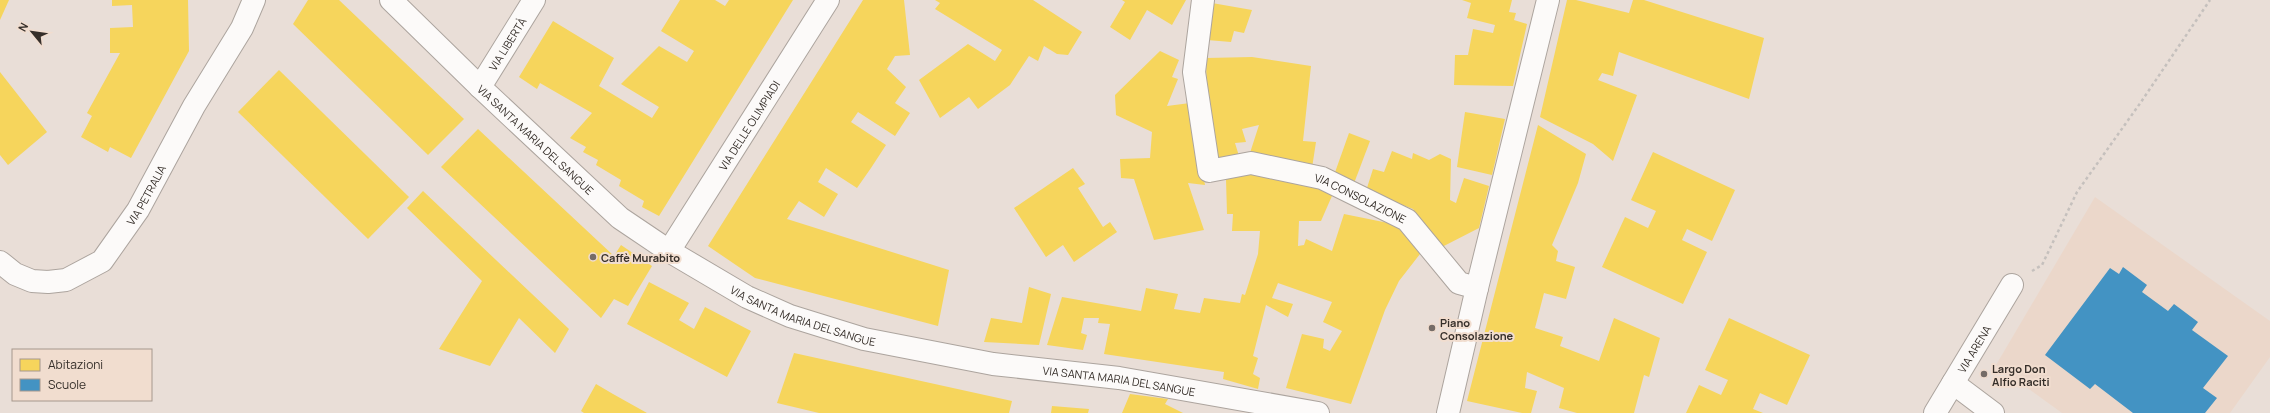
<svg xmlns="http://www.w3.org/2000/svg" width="2270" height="413" viewBox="0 0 2270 413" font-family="Manrope,sans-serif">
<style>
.built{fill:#ebd7ca}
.homes{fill:#f6d55c}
.schools{fill:#4393c3}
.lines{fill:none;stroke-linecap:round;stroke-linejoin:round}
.minor-casing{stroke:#aca49e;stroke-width:24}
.tertiary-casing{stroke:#aca49e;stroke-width:24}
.path{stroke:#c5c0bd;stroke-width:2.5;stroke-dasharray:3 3;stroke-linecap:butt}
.minor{stroke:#fcfaf9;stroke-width:22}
.tertiary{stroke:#fcfaf9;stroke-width:22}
.poi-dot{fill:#756c67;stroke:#f1ddcf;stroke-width:1.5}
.labels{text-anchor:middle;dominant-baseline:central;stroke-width:4;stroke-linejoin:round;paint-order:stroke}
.street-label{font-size:11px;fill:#362f2a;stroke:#f1ddcf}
.poi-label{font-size:11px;font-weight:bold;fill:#362f2a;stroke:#f1ddcf;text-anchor:start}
</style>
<rect width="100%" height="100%" fill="#e9ded7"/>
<!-- built -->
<path class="built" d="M2095,197L2270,321V357L2230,413H2062L1996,365Z"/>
<!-- homes -->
<g class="homes">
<path d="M0,0H9L0,20Z"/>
<path d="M112,0H188L189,51L131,158L110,147L108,152L81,137L92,116L87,113L120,53H110V28L133,27L132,5L112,6Z"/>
<path d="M308,0H339L464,119L428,155L293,24Z"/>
<path d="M680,0H715L725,6L729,0H793L659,216L642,207L644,201L619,186L621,180L596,165L598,160L583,152L586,147L570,138L592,113L540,83L537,89L519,77L553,21L614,58L599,86L652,118L659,107L621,84L659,46L687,62L694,51L661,31Z"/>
<path d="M863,0H904L910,55L895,56L887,69L906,87L895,103L910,113L895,136L858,112L851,122L886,145L871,168L857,188L826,168L818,182L838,194L824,217L799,201L787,219L949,270L938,326L755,278L708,246Z"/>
<path d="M935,0H1033L1082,32L1068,55L1057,54L1044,46L1038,61L1029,56L1010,85L978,109L969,97L940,118L919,80L968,44L995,61L1002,50L935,9L940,3Z"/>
<path d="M1122,0H1186L1172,25L1147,10L1130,40L1110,27L1125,2Z"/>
<path d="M1462,0H1512L1509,12L1516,13L1514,20L1527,24L1513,86L1454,85L1455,55H1468L1473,29L1493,33L1495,25L1467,18L1471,3Z"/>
<path d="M1567,0H1576L1629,13L1633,0H1644L1764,38L1749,99L1619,52L1613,76L1602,73L1598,80L1637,95L1613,161L1593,144L1540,117Z"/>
<path d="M1212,3L1252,10L1244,33L1234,31L1231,42L1207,40Z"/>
<path d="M1160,51L1179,60L1172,77L1178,79L1167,106L1190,103L1205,185L1188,183L1204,230L1154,240L1134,179L1121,178L1120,159L1150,158L1152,132L1116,115L1115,95Z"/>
<path d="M1252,57L1311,66L1303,141L1316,142L1312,168L1249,156L1259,125L1242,129L1246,142L1235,143L1239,156L1215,158L1207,110L1206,58Z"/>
<path d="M279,70L409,197L368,239L238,112Z"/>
<path d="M0,72L47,132L8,165L0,155Z"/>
<path d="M1465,112L1505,119L1492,175L1457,167Z"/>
<path d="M1538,125L1586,154L1578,183L1552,245L1558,251L1556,261L1575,267L1566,299L1544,293L1535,328L1563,337L1560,346L1599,361L1614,318L1660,338L1649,377L1644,375L1634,413H1577L1559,408L1564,388L1527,372L1525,388L1537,391L1531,413H1522L1467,401Z"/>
<path d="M478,129L614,256L621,245L652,266L628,306L614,299L601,318L441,167Z"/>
<path d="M1349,133L1370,141L1353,186L1333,178Z"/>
<path d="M1392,151L1412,159L1413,153L1429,160L1440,154L1451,159L1450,200L1456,203L1464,178L1489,186L1479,228L1440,248L1413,209L1366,191L1373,169L1384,172Z"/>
<path d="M1653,152L1735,190L1712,241L1687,229L1682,240L1707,252L1683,304L1602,267L1625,217L1648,228L1656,211L1631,200Z"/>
<path d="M1073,168L1085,184L1078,188L1103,227L1110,222L1117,232L1074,262L1063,245L1046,257L1014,208Z"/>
<path d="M1256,172L1335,189L1321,221H1299L1298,246L1304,245L1306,239L1332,251L1344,214L1403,226L1420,254L1399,281L1385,310L1351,404L1286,388L1302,334L1324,339L1323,348L1330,351L1342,331L1323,322L1332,302L1278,283L1272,298L1293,304L1288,317L1266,305L1253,356L1258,358L1253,374L1260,378L1258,389L1223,379L1224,372L1104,354L1110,324L1098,323L1099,318H1084L1081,333L1087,335L1083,350L1047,345L1062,297L1141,311L1146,288L1178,294L1174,309L1200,313L1204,298L1240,303L1242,294L1245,295L1258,254L1260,231H1232L1233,214H1227L1226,179Z"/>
<path d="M423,191L569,329L555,353L519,318L490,366L439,349L482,281L407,208Z"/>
<path d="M649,282L689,303L679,320L694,329L705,307L751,331L727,377L627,324Z"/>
<path d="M1029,287L1051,294L1039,345L984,342L991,318L1022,323Z"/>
<path d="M1729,318L1810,355L1787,405L1760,393L1753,409L1763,413H1686L1699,385L1721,395L1728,380L1705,370Z"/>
<path d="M794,353L1012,401L1009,413H819L777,403Z"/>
<path d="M596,384L613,394L647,413H584L581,411Z"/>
<path d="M1130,394L1168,399L1165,404L1183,413H1122Z"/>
<path d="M1052,406L1089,409L1088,413H1051Z"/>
</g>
<!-- schools -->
<path class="schools" d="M2123,267L2147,285L2142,292L2168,311L2174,304L2198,322L2192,330L2228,356L2203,388L2217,398L2205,413H2133L2095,384L2090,389L2045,355L2110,268L2119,274Z"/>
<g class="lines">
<!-- minor casing -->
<g class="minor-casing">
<g id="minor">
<path id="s1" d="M1203,0L1194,72L1209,171L1251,163L1322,178L1407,220L1459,283L1477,288L1548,0"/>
<path id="s2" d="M480,87L534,0"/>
<path id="s3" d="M669,251L828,0"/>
<path d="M1953,383L1993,413"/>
<path d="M1448,413L1477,288"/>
<path id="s4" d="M1935,413L2012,285"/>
</g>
</g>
<!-- tertiary casing -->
<g class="tertiary-casing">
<g id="tertiary">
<path id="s5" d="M391,0L480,87L620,218L669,251L747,297L790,316L864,339L993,364L1119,378L1318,413"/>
<path id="s6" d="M0,262L15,274L32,281L48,282L66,280L102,261L138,210L194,106L242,28L254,0"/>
</g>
</g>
<!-- path -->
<path class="path" d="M2032,271L2042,265L2077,192L2141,102L2210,0"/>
<!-- minor -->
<use href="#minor" class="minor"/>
<!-- tertiary -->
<use href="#tertiary" class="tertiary"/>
</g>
<!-- markers -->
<g class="poi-dot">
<circle cx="593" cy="257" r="4"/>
<circle cx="1432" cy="328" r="4"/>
<circle cx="1984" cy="374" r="4"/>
</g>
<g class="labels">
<!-- street labels -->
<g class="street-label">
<text stroke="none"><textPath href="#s2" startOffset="51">VIA LIBERTÀ</textPath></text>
<text stroke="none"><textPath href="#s3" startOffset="149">VIA DELLE OLIMPIADI</textPath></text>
<text stroke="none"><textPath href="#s5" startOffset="201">VIA SANTA MARIA DEL SANGUE</textPath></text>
<text stroke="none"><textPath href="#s6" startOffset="192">VIA PETRALIA</textPath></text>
<text stroke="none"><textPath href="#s1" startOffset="331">VIA CONSOLAZIONE</textPath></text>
<text stroke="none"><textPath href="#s5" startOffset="525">VIA SANTA MARIA DEL SANGUE</textPath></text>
<text stroke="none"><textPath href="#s4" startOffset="75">VIA ARENA</textPath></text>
<text stroke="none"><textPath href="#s5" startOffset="849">VIA SANTA MARIA DEL SANGUE</textPath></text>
</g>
<!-- poi labels -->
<g class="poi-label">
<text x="601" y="257">Caffè Murabito</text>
<text x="1440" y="322">Piano<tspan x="1440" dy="13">Consolazione</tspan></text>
<text x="1992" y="368">Largo Don<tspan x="1992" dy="13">Alfio Raciti</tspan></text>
</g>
</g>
<!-- legend -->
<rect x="12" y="349" width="140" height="52" fill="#f1ddcf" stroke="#a6978d"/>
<rect x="20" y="359" width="20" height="12" fill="#f6d55c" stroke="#a6978d"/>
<text x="48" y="369" font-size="12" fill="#362f2a">Abitazioni</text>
<rect x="20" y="379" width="20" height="12" fill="#4393c3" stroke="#a6978d"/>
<text x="48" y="389" font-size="12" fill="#362f2a">Scuole</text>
<!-- north arrow -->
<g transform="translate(32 32) rotate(299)" stroke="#f1ddcf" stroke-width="3" paint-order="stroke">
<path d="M0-3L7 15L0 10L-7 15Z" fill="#362f2a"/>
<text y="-6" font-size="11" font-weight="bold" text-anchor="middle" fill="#362f2a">N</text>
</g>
</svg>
